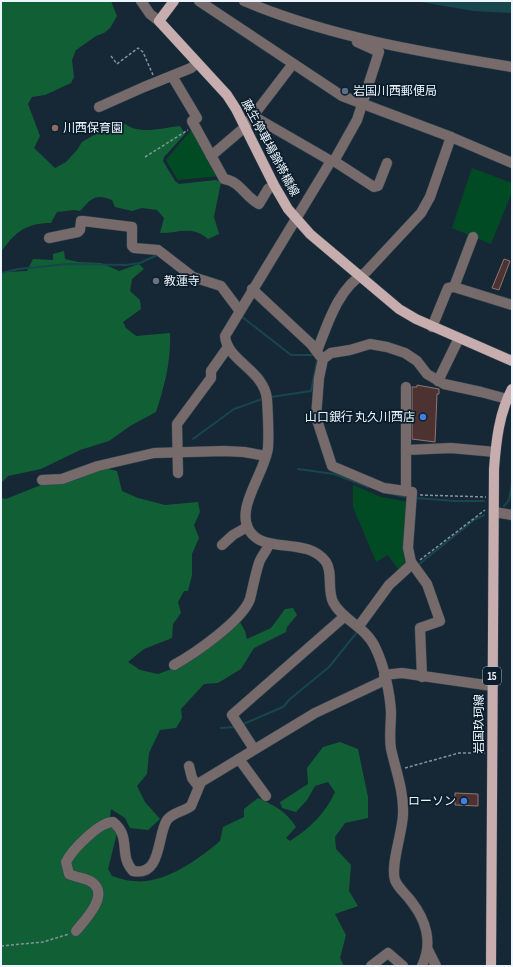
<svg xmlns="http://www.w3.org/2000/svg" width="513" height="967" viewBox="0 0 513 967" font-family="'Sofia Sans Condensed','Noto Sans JP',sans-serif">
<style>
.green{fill:#004b24}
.forest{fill:#116035}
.water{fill:#17464d}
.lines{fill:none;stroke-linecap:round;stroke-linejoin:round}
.stream{stroke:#17464d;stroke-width:2}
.building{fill:#4c3332;stroke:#917573}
.minor-casing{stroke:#344552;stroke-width:11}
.major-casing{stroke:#344552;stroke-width:11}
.path{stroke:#86939e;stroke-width:1.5;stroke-dasharray:3 2;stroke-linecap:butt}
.minor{stroke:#766a6a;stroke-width:10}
.major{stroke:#c8adaf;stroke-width:10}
.service-dot{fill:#5c6f8a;stroke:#0c1e2c;stroke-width:1.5}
.education-dot{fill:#8d6e63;stroke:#0c1e2c;stroke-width:1.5}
.worship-dot{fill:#6b7280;stroke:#0c1e2c;stroke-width:1.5}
.shop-dot{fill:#3f7fe0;stroke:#0c1e2c;stroke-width:1.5}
.labels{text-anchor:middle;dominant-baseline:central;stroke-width:3.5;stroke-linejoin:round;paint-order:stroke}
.shield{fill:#0c1e2c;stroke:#a9b4be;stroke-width:1}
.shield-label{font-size:11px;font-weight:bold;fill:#ecf5fd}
.poi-label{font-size:12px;fill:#ecf5fd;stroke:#0c1e2c;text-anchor:start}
.street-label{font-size:12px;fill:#ecf5fd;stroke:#0c1e2c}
</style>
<rect width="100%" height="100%" fill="#162836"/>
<!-- green -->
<g class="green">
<path d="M192,129L220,176L178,180L166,160Z"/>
<path d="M472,168L512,183V192L491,244L452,228Z"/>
<path d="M353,485L381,497L410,502L408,562L399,571L388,555L376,562L353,507Z"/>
</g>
<!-- forest -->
<g class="forest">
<path d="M1,1H111L117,16L110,28L104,33L96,36L76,50L72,60L74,77L71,83L45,95L32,97L28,104L40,136L34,148L55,168L66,162L77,150L82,142L106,128L125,124C140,135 162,128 180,126L185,134L164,157L163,161L175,181L179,184L216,180L221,182L214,217L219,234L208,239C192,225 179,233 160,233L164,218L157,210L142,208L132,211L115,207L112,200C95,193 91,199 80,211L74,210L57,212L51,223C26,223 15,232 1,252Z"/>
<path d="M64,251L65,259L78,262L101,263L119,271L139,264L144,269L132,279L130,291L140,300L141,309L123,322L126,328L136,336L170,333C171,361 165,385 156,412L130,426L109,441L80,450L41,469L8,476L1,483V272L27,271L33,259L53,260V254Z"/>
<path d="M104,468L117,471L122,491L138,498L165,505L198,502L200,512L194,525L199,538L192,554V575L188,591H184L178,602L181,613L173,624L172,638L144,649L128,662L140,670L158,674L185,664L213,644L239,620L245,631L247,639L271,628L285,609L293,608L297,615L287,627L286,632L254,648L241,669L218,683L204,684L181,709L182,718L176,728L160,730L149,753L147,774L137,786L145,802L160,819L148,830L130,828L125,818L111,809L110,817L117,833L108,869L112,876C119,878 126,881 134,881C163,885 199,859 220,841L223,827L244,817V809L258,798C274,805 287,812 296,827L286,838L290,841C310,828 325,814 335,792L328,782L315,786L307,800L296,812L282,808L280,802L308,784L307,768L323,747L340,742L358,749L368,797V818L345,823L335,837L336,849L351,865L349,891L358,906L335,914L346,935L340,958L344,966H1V498L6,499L41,485L76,480Z"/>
</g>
<!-- water -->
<path class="water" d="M415,1H512V13L473,11Z"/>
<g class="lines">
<!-- stream -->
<g class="stream">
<path d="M1,273L18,269L68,264L125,265L140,263L157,255"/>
<path d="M241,316L291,355H315"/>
<path d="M271,397L311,391L317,361"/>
<path d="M193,439L234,409L265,398"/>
<path d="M298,469L334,474L368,487"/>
<path d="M383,492L405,497"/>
<path d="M415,498L455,501H484"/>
<path d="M504,506L509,500L512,483"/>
<path d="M418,565L474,520L484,515"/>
<path d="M241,725L283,707L290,699L329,667L358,631"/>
<path d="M221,728L235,727"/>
</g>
</g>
<!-- building -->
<g class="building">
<path d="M504,259L510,261L499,290L492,288Z"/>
<path d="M417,385L439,389V394H437L435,442L412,439V387H417Z"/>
<path d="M455,793L478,794V806L455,805Z"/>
</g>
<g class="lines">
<!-- minor casing -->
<g class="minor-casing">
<g id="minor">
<path d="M141,1L150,14L159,21"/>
<path d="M199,1L342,96L451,137L512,163"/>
<path d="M244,1C330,37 421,52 512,67"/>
<path d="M172,76L197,118L192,121L224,179C240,181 245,197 259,204L268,189L274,185"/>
<path d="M99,107L144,87L191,68L197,63"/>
<path d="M253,116L292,65"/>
<path d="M211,156L245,127L253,116L331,161H334L374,187L378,186L387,163"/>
<path d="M331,161L225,336C227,361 264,370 267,399C268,415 269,432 268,448C265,472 237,506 248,528C261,556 306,535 326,562C333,573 327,589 333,602C342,620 365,626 375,647C384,665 390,693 391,712C391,724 389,737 391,749C396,771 404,792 403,814C403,831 390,865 395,880C398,888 406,894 411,901C426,920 433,943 422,966"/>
<path d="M334,161L357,120L379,52L357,42"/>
<path d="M49,238L78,232L80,230L81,221H83L132,227V246L134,248L158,250L193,277L221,286L239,310"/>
<path d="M454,287L473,237"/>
<path d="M252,289L311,344L320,356"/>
<path d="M432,327L448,288L454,287L512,305"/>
<path d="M317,351C328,323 338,288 366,272L421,213L430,197L451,137"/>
<path d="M438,381L459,338"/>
<path d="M406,450V387"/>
<path d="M178,473L177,424L211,378V371L228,347"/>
<path d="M42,480L62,479L98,466L154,453L224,451L244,452L266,456"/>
<path d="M406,491V450L451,448L495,452"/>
<path d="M494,512L512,515"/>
<path d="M222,545L233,535L247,527"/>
<path d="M359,626L389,585L412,564"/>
<path d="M174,665C194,654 242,621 250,599C253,587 255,575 259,563C261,556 267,551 269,544"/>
<path d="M384,675L402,673L492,686"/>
<path d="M422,677L420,628L440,621L427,584L411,562L408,548L412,492L384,488L332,466L316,417L319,378L323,359L331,353L350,350L370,344L387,347L405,353L417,361L427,374L444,384L481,392L507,399"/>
<path d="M254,749L232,715L345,616"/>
<path d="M239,759L266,796"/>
<path d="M189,766L192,778L198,786"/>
<path d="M76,931C84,921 107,898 95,885C90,878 77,878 69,874L66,862C72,850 99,822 113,822C132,837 118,855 133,871C162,877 157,835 167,820C173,812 183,812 191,806L201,782L315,713L385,680"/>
<path d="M428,950L436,966"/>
<path d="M371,966L388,953L403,966"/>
</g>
</g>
<!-- major casing -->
<g class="major-casing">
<g id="major">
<path d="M174,1L159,21L227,95L236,109L274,185L288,209L310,234L399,309L416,319L512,361"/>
<path d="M491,966L494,469C496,442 499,413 512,389"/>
</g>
</g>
<!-- path -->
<g class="path">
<path d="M111,56L117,64L138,48L143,52L153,75"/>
<path d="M145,157L188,130"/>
<path d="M420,495L486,497"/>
<path d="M420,560L485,510"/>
<path d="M405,768L459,753H485"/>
<path d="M1,946L43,942L69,934"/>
</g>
<!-- minor -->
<use href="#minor" class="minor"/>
<!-- major -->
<use href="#major" class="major"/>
</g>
<!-- markers -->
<circle class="service-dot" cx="345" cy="91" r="4"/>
<circle class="education-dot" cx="55" cy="128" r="4"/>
<circle class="worship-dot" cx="156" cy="281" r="4"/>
<g class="shop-dot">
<circle cx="423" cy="417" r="4"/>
<circle cx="464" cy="801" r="4"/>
</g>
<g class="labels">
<!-- shield labels -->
<rect class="shield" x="483" y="667" width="18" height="18" rx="3"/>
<g class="shield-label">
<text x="492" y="676">15</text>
</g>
<!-- poi labels -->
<g class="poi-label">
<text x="353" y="91">岩国川西郵便局</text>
<text x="63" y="128">川西保育園</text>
<text x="164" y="281">教蓮寺</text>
<text x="415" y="417" text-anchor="end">山口銀行 丸久川西店</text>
<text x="456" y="801" text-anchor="end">ローソン</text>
</g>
<!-- street labels -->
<g class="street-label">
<text transform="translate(270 148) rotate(62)">藤生停車場錦帯橋線</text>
<text transform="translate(479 724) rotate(-90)">岩国玖珂線</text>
</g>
</g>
<!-- border -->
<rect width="513" height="967" fill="none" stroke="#ecf5fd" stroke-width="4"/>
</svg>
